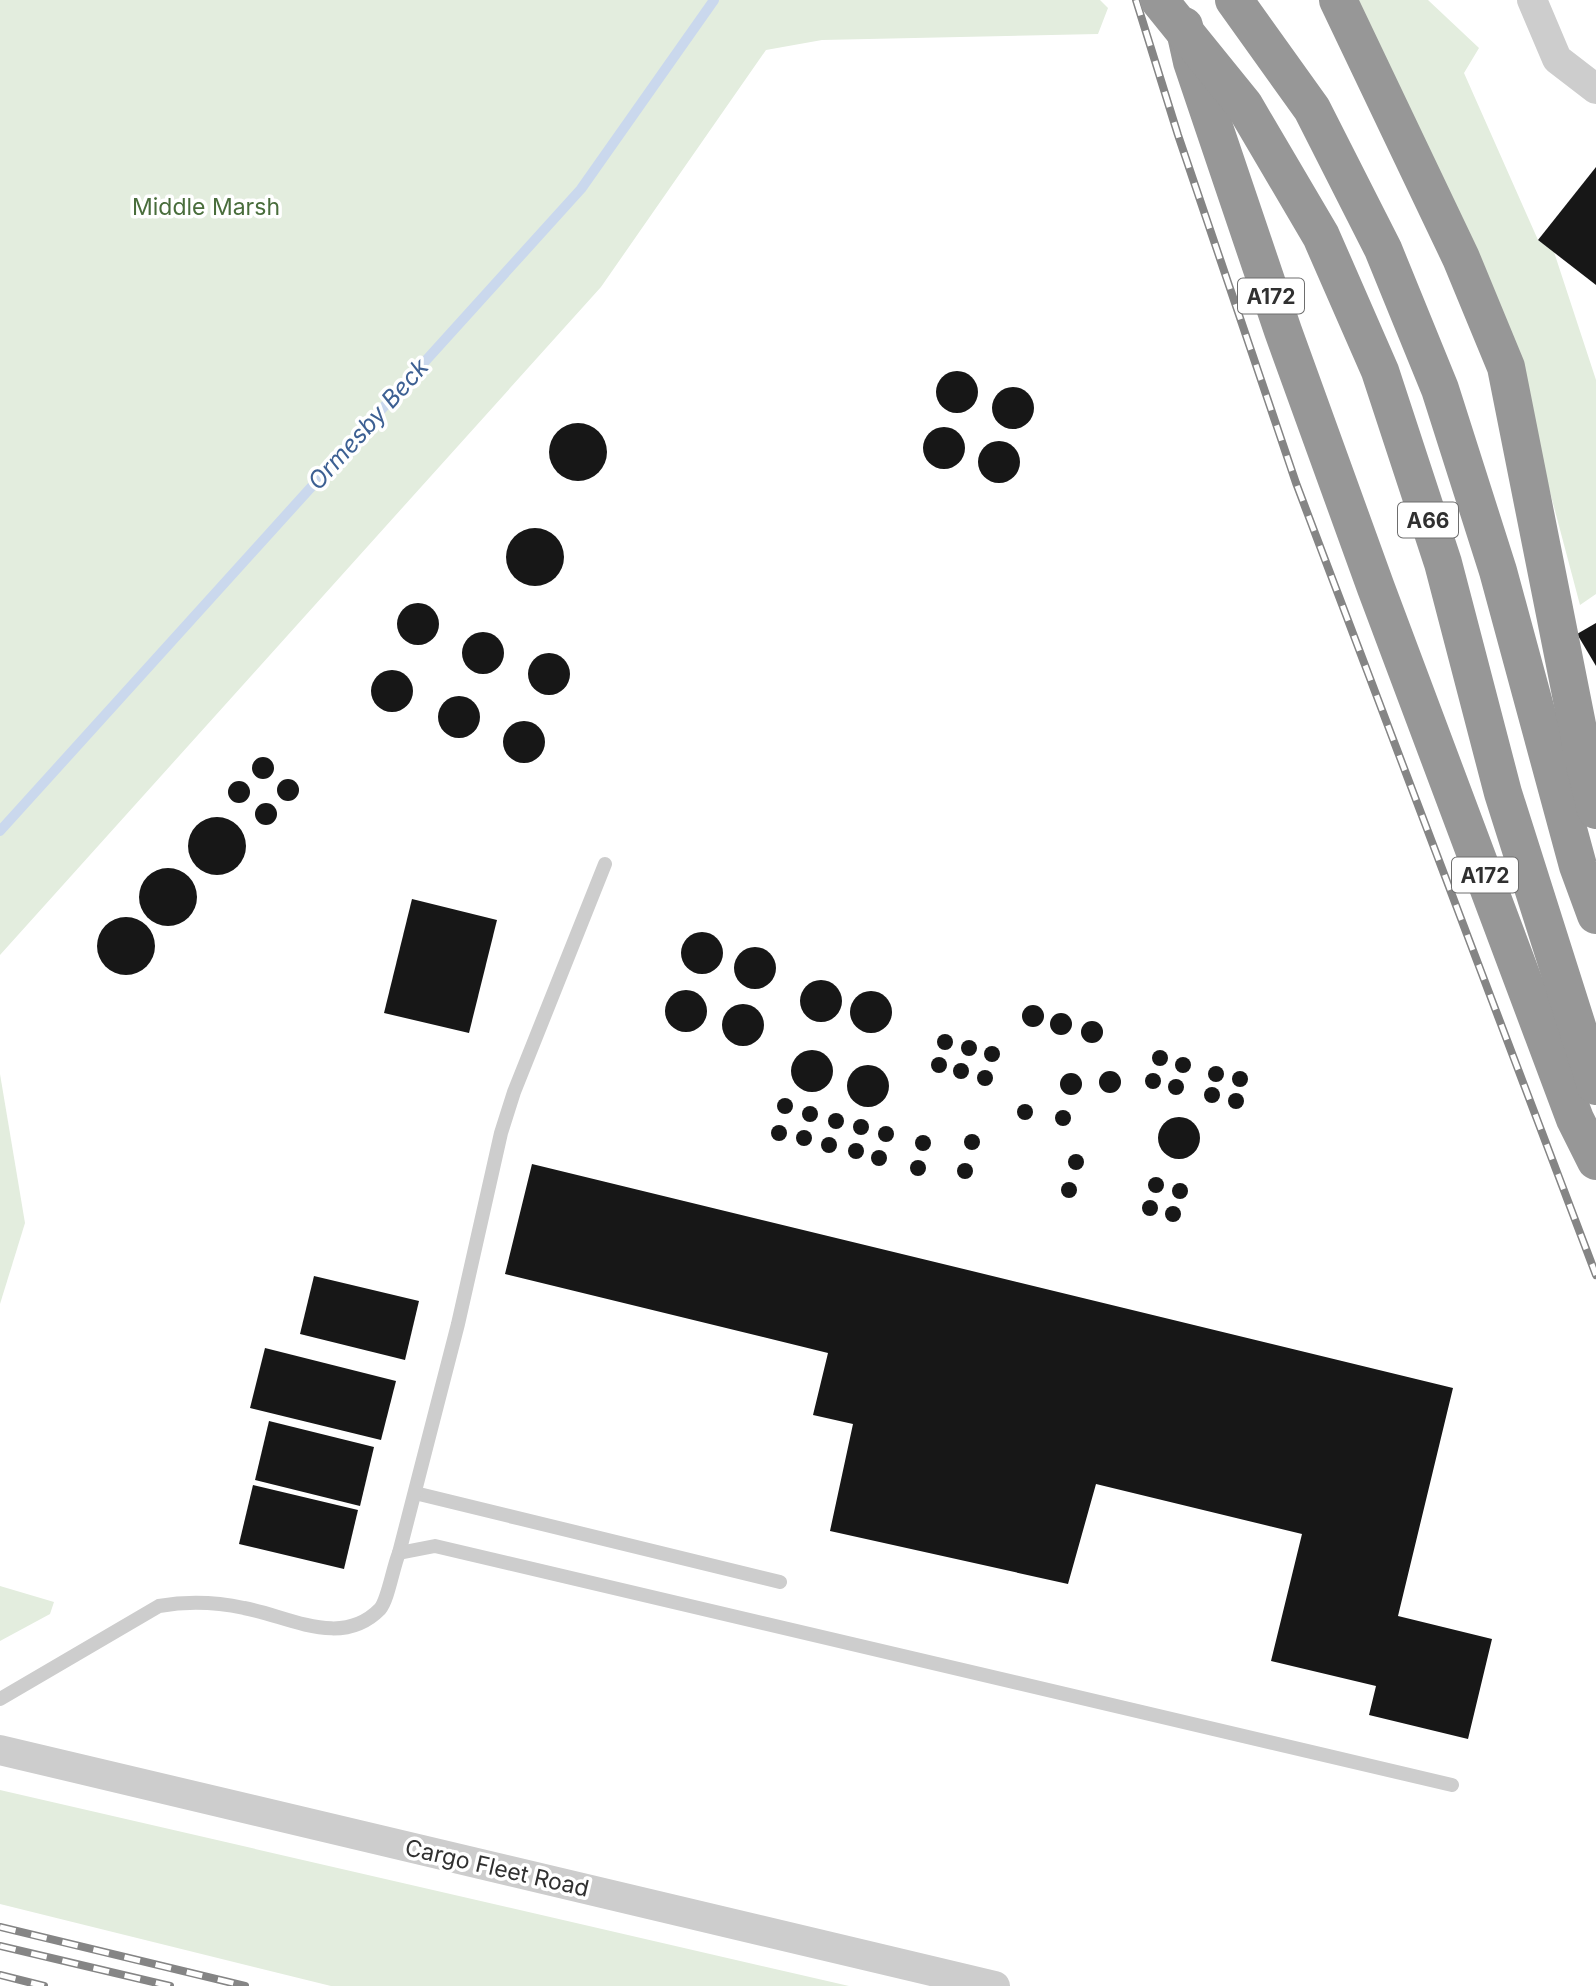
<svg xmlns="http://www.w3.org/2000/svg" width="1596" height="1986" viewBox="0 0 1596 1986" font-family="Inter,sans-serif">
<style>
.green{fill:#e3edde}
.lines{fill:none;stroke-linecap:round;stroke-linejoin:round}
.stream{stroke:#cad8ed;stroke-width:10}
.building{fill:#171717}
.lane{stroke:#cdcdcd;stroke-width:14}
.street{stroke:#cdcdcd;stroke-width:30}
.highway{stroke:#979797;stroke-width:38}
.rail-casing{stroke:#858585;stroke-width:8}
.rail{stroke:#fff;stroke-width:5;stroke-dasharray:16;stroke-linecap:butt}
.highway-bridge{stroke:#979797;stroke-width:38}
.labels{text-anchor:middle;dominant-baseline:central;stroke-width:7;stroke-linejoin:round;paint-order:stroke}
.shield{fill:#fff;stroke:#6e6e6e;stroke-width:2}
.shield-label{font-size:21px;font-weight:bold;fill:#303030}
.park-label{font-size:23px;fill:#496d3c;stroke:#fff}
.street-label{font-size:23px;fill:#303030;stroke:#fff}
.water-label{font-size:24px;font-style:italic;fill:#3d6093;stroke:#fff}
</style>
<rect width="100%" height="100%" fill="#fff"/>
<!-- green -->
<g class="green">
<path d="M0,0H1100L1108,8L1098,34L822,40L766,50L601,287L0,955Z"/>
<path d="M1358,0H1428L1479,48L1464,73L1538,240L1554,252L1596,380V594L1580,605L1506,326Z"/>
<path d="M0,1074L25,1223L0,1304Z"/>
<path d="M0,1586L54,1602L50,1614L0,1641Z"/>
<path d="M0,1789V1790L849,1986H331L0,1904Z"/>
</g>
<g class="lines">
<!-- stream -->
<path class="stream" d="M0,831L581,189L714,0"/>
</g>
<!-- building -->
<g class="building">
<path d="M1596,167V285L1538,240Z"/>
<circle cx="957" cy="392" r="21"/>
<circle cx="1013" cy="408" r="21"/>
<circle cx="578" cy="452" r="29"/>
<circle cx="944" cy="448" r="21"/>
<circle cx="999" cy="462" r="21"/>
<circle cx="535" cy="557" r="29"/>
<circle cx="418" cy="624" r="21"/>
<path d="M1596,623V666L1577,634Z"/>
<circle cx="483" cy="653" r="21"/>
<circle cx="549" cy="674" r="21"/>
<circle cx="392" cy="691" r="21"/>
<circle cx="459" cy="717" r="21"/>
<circle cx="524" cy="742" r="21"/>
<circle cx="263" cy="768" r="11"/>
<circle cx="288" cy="790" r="11"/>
<circle cx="239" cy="792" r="11"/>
<circle cx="266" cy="814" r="11"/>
<circle cx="217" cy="846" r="29"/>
<circle cx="168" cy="897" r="29"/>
<path d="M412,899L497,920L469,1033L384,1013Z"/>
<circle cx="126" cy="946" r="29"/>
<circle cx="702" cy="953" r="21"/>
<circle cx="755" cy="968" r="21"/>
<circle cx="821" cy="1001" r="21"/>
<circle cx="686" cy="1011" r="21"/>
<circle cx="871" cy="1012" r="21"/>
<circle cx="743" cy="1025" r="21"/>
<circle cx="1033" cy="1016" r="11"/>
<circle cx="1061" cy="1024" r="11"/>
<circle cx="1092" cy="1032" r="11"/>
<circle cx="945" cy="1042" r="8"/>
<circle cx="969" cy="1048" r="8"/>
<circle cx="992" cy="1054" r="8"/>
<circle cx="1160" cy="1058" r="8"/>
<circle cx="812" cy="1071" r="21"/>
<circle cx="939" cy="1065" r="8"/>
<circle cx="1183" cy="1065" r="8"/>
<circle cx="961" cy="1071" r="8"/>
<circle cx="868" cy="1086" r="21"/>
<circle cx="1216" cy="1074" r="8"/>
<circle cx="985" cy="1078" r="8"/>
<circle cx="1110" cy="1082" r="11"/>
<circle cx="1240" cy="1079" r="8"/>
<circle cx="1071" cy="1084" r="11"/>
<circle cx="1153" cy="1081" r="8"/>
<circle cx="1176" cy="1087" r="8"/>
<circle cx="1212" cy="1095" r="8"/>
<circle cx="1236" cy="1101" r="8"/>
<circle cx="785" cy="1106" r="8"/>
<circle cx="1025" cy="1112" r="8"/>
<circle cx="810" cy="1114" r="8"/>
<circle cx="1063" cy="1118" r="8"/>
<circle cx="836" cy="1121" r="8"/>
<circle cx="1179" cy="1138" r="21"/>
<circle cx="861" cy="1127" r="8"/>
<circle cx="779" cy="1133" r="8"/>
<circle cx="886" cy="1134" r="8"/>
<circle cx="804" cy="1138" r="8"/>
<circle cx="972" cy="1142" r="8"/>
<circle cx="923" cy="1143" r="8"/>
<circle cx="829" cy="1145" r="8"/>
<circle cx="856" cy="1151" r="8"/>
<circle cx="879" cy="1158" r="8"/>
<circle cx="1076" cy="1162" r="8"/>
<circle cx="918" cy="1168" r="8"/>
<circle cx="965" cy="1171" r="8"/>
<path d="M532,1164L1453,1388L1398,1616L1492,1639L1468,1739L1369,1715L1376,1686L1271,1661L1302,1534L1096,1484L1068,1584L830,1531L853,1424L813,1415L828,1353L505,1274Z"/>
<circle cx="1156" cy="1185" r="8"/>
<circle cx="1069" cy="1190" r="8"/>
<circle cx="1180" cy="1191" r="8"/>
<circle cx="1150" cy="1208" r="8"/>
<circle cx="1173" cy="1214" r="8"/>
<path d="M314,1276L419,1301L405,1360L300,1334Z"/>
<path d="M265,1348L396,1381L381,1440L250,1408Z"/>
<path d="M269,1421L374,1447L360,1506L255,1480Z"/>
<path d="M253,1485L358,1510L344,1569L239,1544Z"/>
</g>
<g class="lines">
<!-- lane -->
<g class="lane">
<path d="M415,1493L780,1582"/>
<path d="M399,1553L458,1324L501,1133L514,1092L605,864"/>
<path d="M0,1699L159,1606C187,1601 216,1602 244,1608C289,1616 341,1649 380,1609C388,1600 393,1567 399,1553L435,1546L1452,1785"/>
</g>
<!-- street -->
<g class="street">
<path d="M1532,0L1557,59L1596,89"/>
<path d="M0,1750L995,1986"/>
</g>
<!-- highway -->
<g class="highway">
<path d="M1234,0L1312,109L1383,249L1440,389L1498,571L1578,866L1596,915"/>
<path d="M1338,0L1461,258L1506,367L1585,765L1596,810"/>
<path d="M1184,26L1192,62L1283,331L1376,588L1575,1119L1596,1161"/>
</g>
<!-- rail casing -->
<g class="rail-casing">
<g id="rail">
<path d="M1136,0L1178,135L1296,483L1596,1275"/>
<path d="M0,1927L245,1986"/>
<path d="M0,1946L170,1986"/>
<path d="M0,1975L44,1986"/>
</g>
</g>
<!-- rail -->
<use href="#rail" class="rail"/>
<!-- highway-bridge -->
<path class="highway-bridge" d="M1159,0L1244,105L1321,236L1380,371L1443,563L1503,793L1596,1086"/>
</g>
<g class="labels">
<!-- shield labels -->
<g class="shield">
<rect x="1238" y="278.5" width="66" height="35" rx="5"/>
<rect x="1398" y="502.5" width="60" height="35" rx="5"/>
<rect x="1452" y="857.5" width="66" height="35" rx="5"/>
</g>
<g class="shield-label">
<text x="1271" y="296">A172</text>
<text x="1428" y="520">A66</text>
<text x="1485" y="875">A172</text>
</g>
<!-- park labels -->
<g class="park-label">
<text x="206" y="207">Middle Marsh</text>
</g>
<!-- street labels -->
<g class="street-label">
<text transform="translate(497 1868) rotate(13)">Cargo Fleet Road</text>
</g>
<!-- water labels -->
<g class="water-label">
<text transform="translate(368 424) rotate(-48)">Ormesby Beck</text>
</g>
</g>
</svg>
